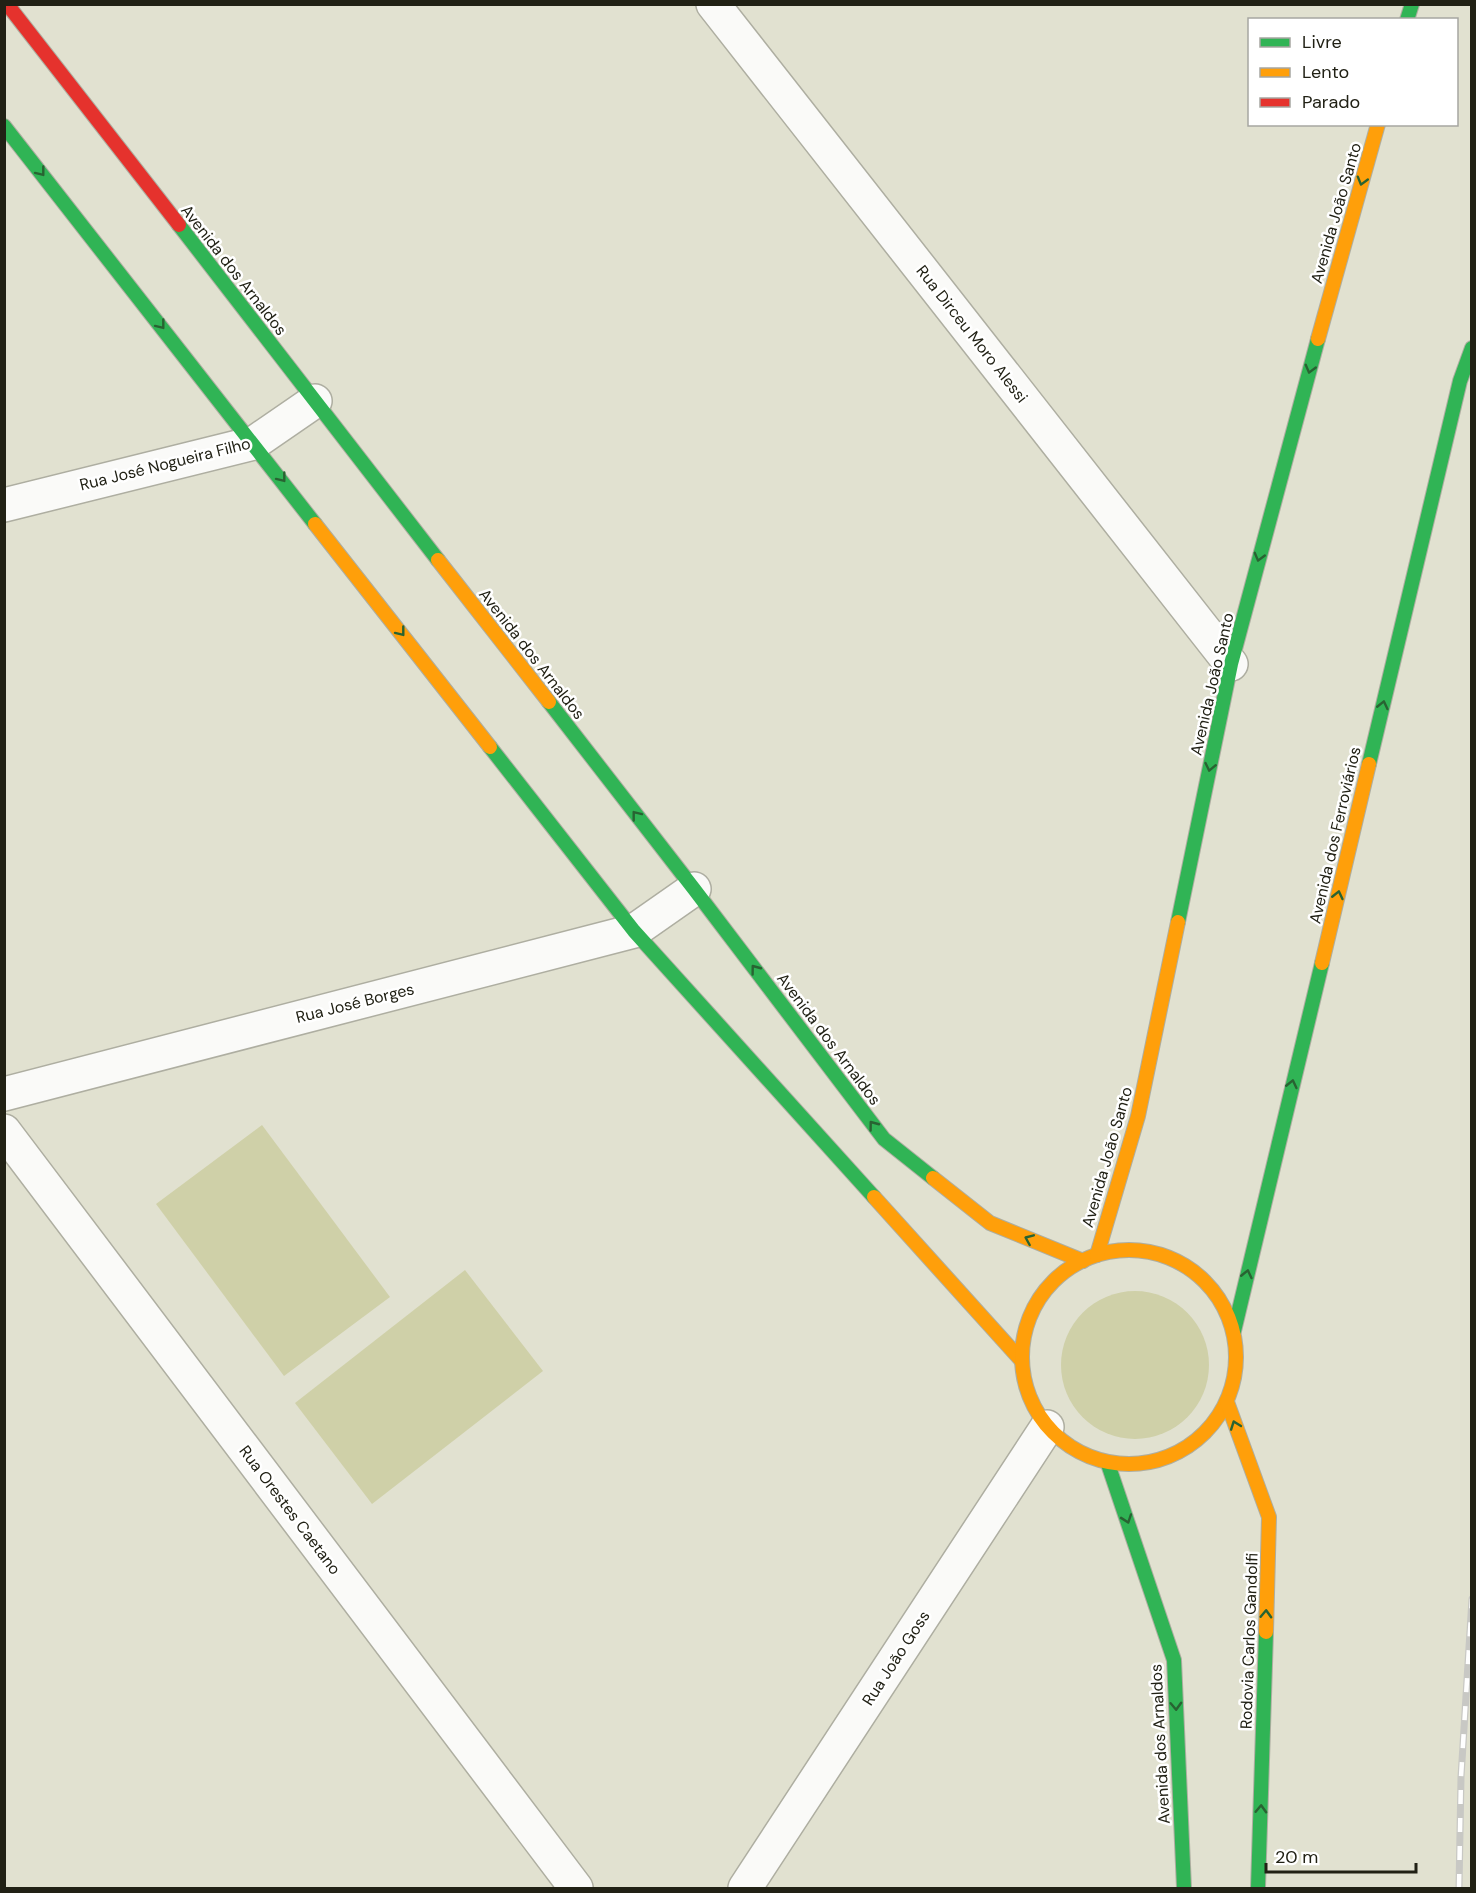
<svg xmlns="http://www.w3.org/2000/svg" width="1476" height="1893" viewBox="0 0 1476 1893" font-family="'DM Sans',sans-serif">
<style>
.green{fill:#cfd0a8}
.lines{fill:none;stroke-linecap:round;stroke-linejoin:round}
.street-casing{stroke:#aeaea1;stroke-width:36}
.fast-casing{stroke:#aeaea1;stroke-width:16}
.slow-casing{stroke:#aeaea1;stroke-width:16}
.jam-casing{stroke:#aeaea1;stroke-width:16}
.street{stroke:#fafaf8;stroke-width:33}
.fast{stroke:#30b455;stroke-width:14}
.slow{stroke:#ff9f0a;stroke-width:14}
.jam{stroke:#e5322d;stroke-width:14}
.rail-casing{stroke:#c8c8c4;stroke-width:7}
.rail{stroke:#fff;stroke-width:4.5;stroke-dasharray:14;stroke-linecap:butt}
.oneway{stroke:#286332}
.labels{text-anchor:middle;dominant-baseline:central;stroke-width:5;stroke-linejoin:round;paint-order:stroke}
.street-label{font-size:16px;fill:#212115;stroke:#fff}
</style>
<rect width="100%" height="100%" fill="#e1e1d0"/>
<!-- green -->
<g class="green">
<path d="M262,1125L390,1297L284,1376L156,1204Z"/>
<path d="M465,1270L543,1371L372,1504L295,1403Z"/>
<circle cx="1135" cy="1365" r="74"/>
</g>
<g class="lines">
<!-- street casing -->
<g class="street-casing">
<g id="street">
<path d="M713,4L1231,664"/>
<path d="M4,505L254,443L315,401"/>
<path d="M4,1094L634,931L694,889"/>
<path d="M4,1131L576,1888"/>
<path d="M745,1888L1047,1427"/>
</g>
</g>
<!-- fast casing -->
<g class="fast-casing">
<g id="fast">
<path d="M1407,20L1412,4"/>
<path d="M4,126L315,524"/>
<path d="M179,225L438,560"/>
<path d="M549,702L694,889L884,1139L933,1178"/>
<path d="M490,747L634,931L874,1197"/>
<path d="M1369,764L1460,381L1472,348"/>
<path d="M1178,922L1231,664L1318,339"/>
<path d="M1234,1331L1322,963"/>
<path d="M1108,1464L1174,1660L1184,1888"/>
<path d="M1258,1888L1266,1632"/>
</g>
</g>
<!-- slow casing -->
<g class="slow-casing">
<g id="slow">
<path d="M1318,339L1378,124"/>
<path d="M315,524L490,747"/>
<path d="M438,560L549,702"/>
<path d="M1322,963L1369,764"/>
<path d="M933,1178L990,1223L1083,1261"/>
<path d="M874,1197L1021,1360"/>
<circle cx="1129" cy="1357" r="107"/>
<path d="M1097,1255L1138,1116L1178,922"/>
<path d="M1227,1402L1269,1517L1266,1632"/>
</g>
</g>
<!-- jam casing -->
<g class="jam-casing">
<path id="jam" d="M7,4L179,225"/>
</g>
<!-- street -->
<use href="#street" class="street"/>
<!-- fast -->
<use href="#fast" class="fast"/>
<!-- slow -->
<use href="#slow" class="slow"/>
<!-- jam -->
<use href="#jam" class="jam"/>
<!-- rail casing -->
<g class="rail-casing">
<path id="rail" d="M1459,1888L1461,1777L1472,1599"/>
</g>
<!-- rail -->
<use href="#rail" class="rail"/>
</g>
<!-- one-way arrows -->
<defs><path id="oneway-chevron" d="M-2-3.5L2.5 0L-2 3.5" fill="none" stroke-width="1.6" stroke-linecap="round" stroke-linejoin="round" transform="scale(1.5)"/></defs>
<g class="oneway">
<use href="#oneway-chevron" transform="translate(41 172) rotate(52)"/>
<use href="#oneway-chevron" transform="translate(1362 181) rotate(106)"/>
<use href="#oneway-chevron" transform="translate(161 325) rotate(52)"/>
<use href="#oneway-chevron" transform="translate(1310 369) rotate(105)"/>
<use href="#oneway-chevron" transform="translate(282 478) rotate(52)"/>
<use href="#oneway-chevron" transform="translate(1259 557) rotate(105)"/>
<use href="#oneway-chevron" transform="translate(401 632) rotate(52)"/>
<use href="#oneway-chevron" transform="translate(1383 705) rotate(-77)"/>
<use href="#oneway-chevron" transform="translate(1210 767) rotate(102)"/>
<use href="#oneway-chevron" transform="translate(636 815) rotate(-128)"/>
<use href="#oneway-chevron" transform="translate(1338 895) rotate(-77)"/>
<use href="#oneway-chevron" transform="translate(755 969) rotate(-127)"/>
<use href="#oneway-chevron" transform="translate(1292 1084) rotate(-77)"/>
<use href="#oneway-chevron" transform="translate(873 1125) rotate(-127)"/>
<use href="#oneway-chevron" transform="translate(1029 1239) rotate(-157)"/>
<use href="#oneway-chevron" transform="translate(1247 1274) rotate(-77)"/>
<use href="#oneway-chevron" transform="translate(1235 1425) rotate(-110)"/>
<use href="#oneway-chevron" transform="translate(1127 1519) rotate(71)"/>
<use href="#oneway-chevron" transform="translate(1266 1614) rotate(-88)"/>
<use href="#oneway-chevron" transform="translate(1176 1706) rotate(88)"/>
<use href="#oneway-chevron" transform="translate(1261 1809) rotate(-88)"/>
</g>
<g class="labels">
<!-- street labels -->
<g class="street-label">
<text transform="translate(1336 213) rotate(-74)">Avenida João Santo</text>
<text transform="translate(234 270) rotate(52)">Avenida dos Arnaldos</text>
<text transform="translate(972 334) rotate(52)">Rua Dirceu Moro Alessi</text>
<text transform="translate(165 464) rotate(-14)">Rua José Nogueira Filho</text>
<text transform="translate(532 654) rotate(52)">Avenida dos Arnaldos</text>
<text transform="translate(1212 684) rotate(-77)">Avenida João Santo</text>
<text transform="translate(1335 835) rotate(-77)">Avenida dos Ferroviários</text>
<text transform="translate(355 1003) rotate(-14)">Rua José Borges</text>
<text transform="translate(829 1039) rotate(53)">Avenida dos Arnaldos</text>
<text transform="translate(1107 1157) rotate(-74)">Avenida João Santo</text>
<text transform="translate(290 1510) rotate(53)">Rua Orestes Caetano</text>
<text transform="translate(1249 1641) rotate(-88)">Rodovia Carlos Gandolfi</text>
<text transform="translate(896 1658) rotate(-57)">Rua João Goss</text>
<text transform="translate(1160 1744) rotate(-93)">Avenida dos Arnaldos</text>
</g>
</g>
<!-- border -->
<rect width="1476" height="1893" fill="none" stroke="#212115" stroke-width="12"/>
<!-- legend -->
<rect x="1248" y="18" width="210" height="108" fill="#ffffff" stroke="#a6a6a1" stroke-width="1.5"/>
<rect x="1260" y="38" width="30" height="9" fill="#30b455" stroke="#a6a6a1" stroke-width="1.5"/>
<text x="1302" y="48" font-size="18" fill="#212115">Livre</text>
<rect x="1260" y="68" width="30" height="9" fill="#ff9f0a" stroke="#a6a6a1" stroke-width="1.5"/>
<text x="1302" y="78" font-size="18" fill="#212115">Lento</text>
<rect x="1260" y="98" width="30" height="9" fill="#e5322d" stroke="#a6a6a1" stroke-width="1.5"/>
<text x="1302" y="108" font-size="18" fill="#212115">Parado</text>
<!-- scale -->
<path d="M1266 1863v9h150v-9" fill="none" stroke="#212115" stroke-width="3"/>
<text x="1275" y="1863" font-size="18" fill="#212115" stroke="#ffffff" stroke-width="4.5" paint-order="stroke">20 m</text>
</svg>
